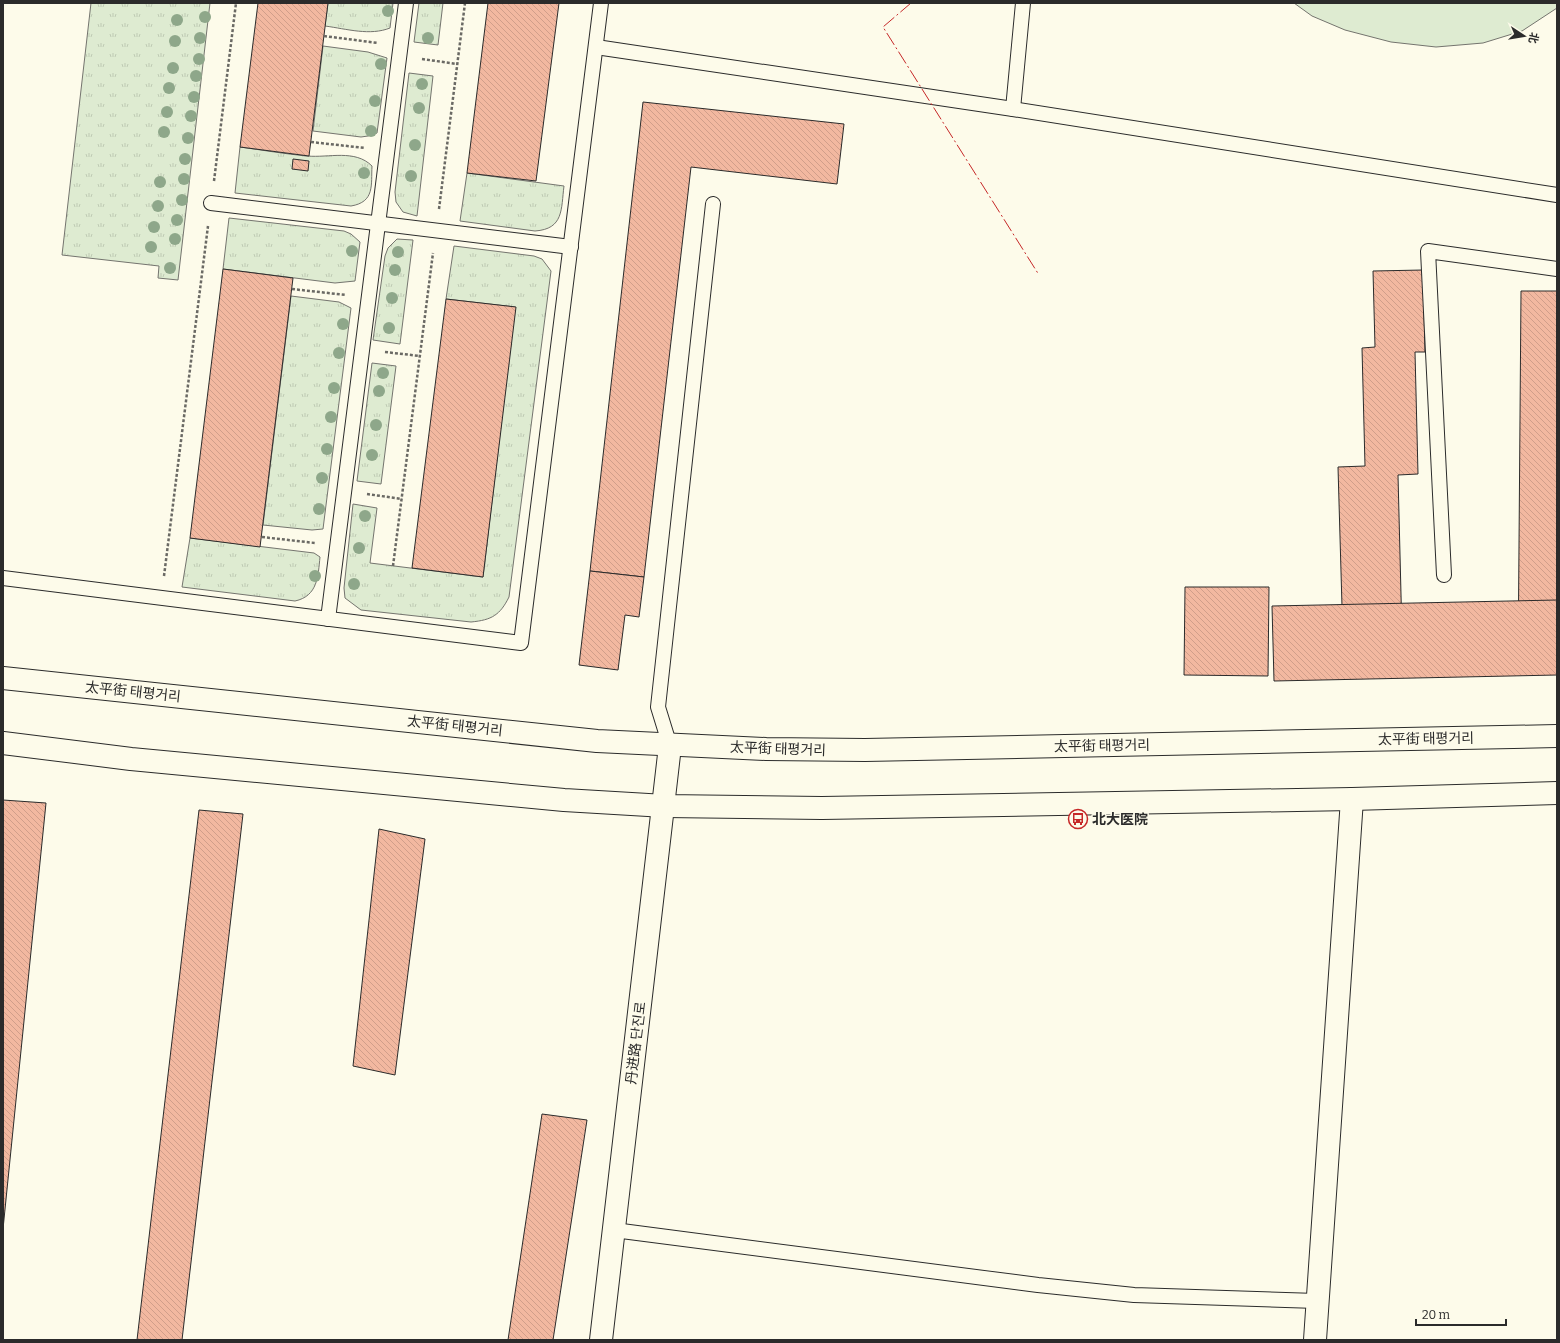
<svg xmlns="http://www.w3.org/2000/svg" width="1560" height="1343" viewBox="0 0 1560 1343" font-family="Bitter,'Noto Sans SC','Noto Sans KR',serif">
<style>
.grass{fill:url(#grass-tufts);stroke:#74746e}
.pitch{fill:#deebd1;stroke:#74746e}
.building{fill:url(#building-back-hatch);stroke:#2b2b2b}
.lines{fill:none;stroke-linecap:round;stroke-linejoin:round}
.lane-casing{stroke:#2b2b2b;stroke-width:16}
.street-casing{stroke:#2b2b2b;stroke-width:24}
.secondary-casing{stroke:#2b2b2b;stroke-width:24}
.path{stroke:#6a6964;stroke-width:2.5;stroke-dasharray:3 2;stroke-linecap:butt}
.lane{stroke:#fdfbea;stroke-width:14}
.street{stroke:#fdfbea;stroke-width:22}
.secondary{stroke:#fdfbea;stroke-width:22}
.power{stroke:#c62828;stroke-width:1;stroke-dasharray:14 3 2 3;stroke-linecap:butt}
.tree{fill:#8ea78a}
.labels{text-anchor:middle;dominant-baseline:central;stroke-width:3;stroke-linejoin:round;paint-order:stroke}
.street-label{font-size:14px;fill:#2b2b2b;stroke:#fdfbea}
.poi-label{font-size:14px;font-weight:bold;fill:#2b2b2b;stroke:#fdfbea;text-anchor:start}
</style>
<defs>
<pattern id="grass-tufts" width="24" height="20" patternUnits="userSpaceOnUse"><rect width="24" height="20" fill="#deebd1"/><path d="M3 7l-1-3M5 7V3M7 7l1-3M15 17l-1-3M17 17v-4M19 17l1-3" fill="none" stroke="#bfcab4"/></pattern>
<pattern id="building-back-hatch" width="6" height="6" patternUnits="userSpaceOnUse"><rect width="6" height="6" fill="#f2b8a0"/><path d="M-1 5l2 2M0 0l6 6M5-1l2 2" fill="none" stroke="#d09e8a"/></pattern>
</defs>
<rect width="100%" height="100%" fill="#fdfbea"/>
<!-- grass -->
<g class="grass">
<path d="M91,3H210L178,280L158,278L159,266L62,255Z"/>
<path d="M328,3H393L390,28C370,36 347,29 325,26Z"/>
<path d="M419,3H443L438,45L414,42Z"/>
<path d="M323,46L368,52L387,58L377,133L368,136L361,137L313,131Z"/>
<path d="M409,73L433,76L417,216L403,212L396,202L395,192Z"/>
<path d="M240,147C262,150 285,154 307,156C329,158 355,149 372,166C371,185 375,202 351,206L235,193Z"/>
<path d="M467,173L564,186C561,209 564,229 535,231L460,221Z"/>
<path d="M229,218L344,231L351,234L360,242L355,281L335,283L223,269Z"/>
<path d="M397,239L413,240L400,344L373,340L385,256L388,248Z"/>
<path d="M454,246L534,256L542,259L551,271L509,597C500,615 492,620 471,622L361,610L345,598L344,588L353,504L377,508L370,563L483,577L515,307L446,299Z"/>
<path d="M291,296L339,302L351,308L323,529L312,530L263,525Z"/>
<path d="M372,363L396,366L381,484L357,481Z"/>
<path d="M190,538L314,553L320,557C318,576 318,596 295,601L182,587Z"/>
</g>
<!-- pitch -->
<path class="pitch" d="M1294,3H1557V8L1522,31L1483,43L1436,47L1391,42L1345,30L1312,16Z"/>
<!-- building -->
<g class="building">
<path d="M258,3H328L309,156L240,147Z"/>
<path d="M488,3H559L536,181L467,173Z"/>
<path d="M643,102L844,124L837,184L691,167L644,577L590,571Z"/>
<path d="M293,159L309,161L308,171L292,169Z"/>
<path d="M223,269L293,278L260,547L190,538Z"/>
<path d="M1423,270L1425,352H1415L1418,474L1398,475L1403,674L1344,676L1338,467L1365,466L1362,348L1375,347L1373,271Z"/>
<path d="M1521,291H1557V673H1518Z"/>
<path d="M446,299L516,307L483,577L412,568Z"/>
<path d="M590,571L644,577L639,617L625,615L618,670L579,665Z"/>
<path d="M1185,587H1269L1268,676L1184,675Z"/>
<path d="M1557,600V675L1274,681L1272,606Z"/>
<path d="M3,800L46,803L3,1229Z"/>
<path d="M199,810L243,814L182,1340H137Z"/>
<path d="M379,829L425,839L395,1075L353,1066Z"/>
<path d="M542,1114L587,1120L553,1340H508Z"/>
</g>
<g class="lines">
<!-- lane casing -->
<g class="lane-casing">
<g id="lane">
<path d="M596,47L1013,109L1557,195"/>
<path d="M1013,109L1023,3"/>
<path d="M211,203L571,247"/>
<path d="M1444,575L1428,251L1557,269"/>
<path d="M3,578L521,643L601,3"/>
<path d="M328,619L406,3"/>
<path d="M670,746L658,707L713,204"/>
<path d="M614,1230L1038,1285L1134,1295L1317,1301"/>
</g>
</g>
<!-- street casing -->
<g class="street-casing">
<path id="street" d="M1315,1340L1352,799"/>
</g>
<!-- secondary casing -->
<g class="secondary-casing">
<g id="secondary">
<path d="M3,678L597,741L766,749L865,750L1557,736"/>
<path d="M3,743L131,759L564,800L665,806L822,808L1352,799L1557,793"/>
<path d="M601,1340L670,746"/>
</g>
</g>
<!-- path -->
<g class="path">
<path d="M324,36L378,43"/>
<path d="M422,59L457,64"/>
<path d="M311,142L365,148"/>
<path d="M214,181L236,3"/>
<path d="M439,209L465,3"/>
<path d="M292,289L346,295"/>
<path d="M385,352L420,356"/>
<path d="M367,494L402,499"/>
<path d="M262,537L315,543"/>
<path d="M393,566L433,253"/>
<path d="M164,576L208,226"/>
</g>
<!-- lane -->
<use href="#lane" class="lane"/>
<!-- street -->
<use href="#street" class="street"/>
<!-- secondary -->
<use href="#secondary" class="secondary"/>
<!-- power -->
<path class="power" d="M911,3L883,27L1039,275"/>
</g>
<!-- trees -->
<g class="tree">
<circle cx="388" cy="11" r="6"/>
<circle cx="205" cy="17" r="6"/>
<circle cx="177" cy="20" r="6"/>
<circle cx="200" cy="38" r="6"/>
<circle cx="428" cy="38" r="6"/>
<circle cx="175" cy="41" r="6"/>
<circle cx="199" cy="59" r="6"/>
<circle cx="381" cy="64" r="6"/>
<circle cx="173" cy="68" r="6"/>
<circle cx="196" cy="76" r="6"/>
<circle cx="422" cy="84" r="6"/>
<circle cx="169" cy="88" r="6"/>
<circle cx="194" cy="97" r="6"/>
<circle cx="375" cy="101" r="6"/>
<circle cx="419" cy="108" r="6"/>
<circle cx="167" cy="112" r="6"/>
<circle cx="191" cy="116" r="6"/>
<circle cx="371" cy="131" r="6"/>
<circle cx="164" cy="132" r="6"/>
<circle cx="188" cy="138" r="6"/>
<circle cx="415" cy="145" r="6"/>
<circle cx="185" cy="159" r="6"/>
<circle cx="364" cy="173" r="6"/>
<circle cx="411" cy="176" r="6"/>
<circle cx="184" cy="179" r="6"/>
<circle cx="160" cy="182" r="6"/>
<circle cx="182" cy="200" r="6"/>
<circle cx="158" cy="206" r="6"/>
<circle cx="177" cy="220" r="6"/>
<circle cx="154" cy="227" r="6"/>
<circle cx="175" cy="239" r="6"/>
<circle cx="151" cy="247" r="6"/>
<circle cx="352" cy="251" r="6"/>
<circle cx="398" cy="252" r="6"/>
<circle cx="170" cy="268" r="6"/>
<circle cx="395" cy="270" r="6"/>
<circle cx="392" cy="298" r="6"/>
<circle cx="343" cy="324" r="6"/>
<circle cx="389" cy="328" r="6"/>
<circle cx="339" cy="353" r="6"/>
<circle cx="383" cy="373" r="6"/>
<circle cx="334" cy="388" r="6"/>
<circle cx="379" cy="391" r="6"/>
<circle cx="331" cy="417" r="6"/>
<circle cx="376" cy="425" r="6"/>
<circle cx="327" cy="449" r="6"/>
<circle cx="372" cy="455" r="6"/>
<circle cx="322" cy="478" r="6"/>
<circle cx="319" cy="509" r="6"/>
<circle cx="365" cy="516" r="6"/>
<circle cx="359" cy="548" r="6"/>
<circle cx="315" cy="576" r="6"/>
<circle cx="354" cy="584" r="6"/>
</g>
<!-- icons -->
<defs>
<g id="bus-ring" transform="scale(1)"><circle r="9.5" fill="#fdfbea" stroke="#c62828" stroke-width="1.5"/><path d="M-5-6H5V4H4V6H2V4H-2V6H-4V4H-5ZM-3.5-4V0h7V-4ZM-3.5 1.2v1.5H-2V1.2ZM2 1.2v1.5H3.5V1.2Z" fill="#c62828"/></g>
</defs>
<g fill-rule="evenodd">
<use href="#bus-ring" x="1078" y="819"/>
</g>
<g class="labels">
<!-- street labels -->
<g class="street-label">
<text transform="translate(133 692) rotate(6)">太平街 태평거리</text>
<text transform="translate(455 726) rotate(6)">太平街 태평거리</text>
<text transform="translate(1426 739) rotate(-1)">太平街 태평거리</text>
<text transform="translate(1102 746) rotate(-1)">太平街 태평거리</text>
<text transform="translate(778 749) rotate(2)">太平街 태평거리</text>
<text transform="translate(636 1043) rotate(-83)">丹进路 단진로</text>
</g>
<!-- poi labels -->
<g class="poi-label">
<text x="1092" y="819">北大医院</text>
</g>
</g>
<!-- border -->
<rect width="1560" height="1343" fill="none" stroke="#2b2b2b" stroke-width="8"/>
<!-- north arrow -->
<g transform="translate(1524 36) rotate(102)" stroke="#fdfbea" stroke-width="3" paint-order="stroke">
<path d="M0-3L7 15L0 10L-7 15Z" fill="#2b2b2b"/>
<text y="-6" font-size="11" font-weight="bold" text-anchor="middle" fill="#2b2b2b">北</text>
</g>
<!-- scale -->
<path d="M1416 1319v6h90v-6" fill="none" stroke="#2b2b2b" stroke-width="2"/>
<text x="1422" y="1319" font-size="12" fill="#2b2b2b" stroke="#fdfbea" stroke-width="3" paint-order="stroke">20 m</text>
</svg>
